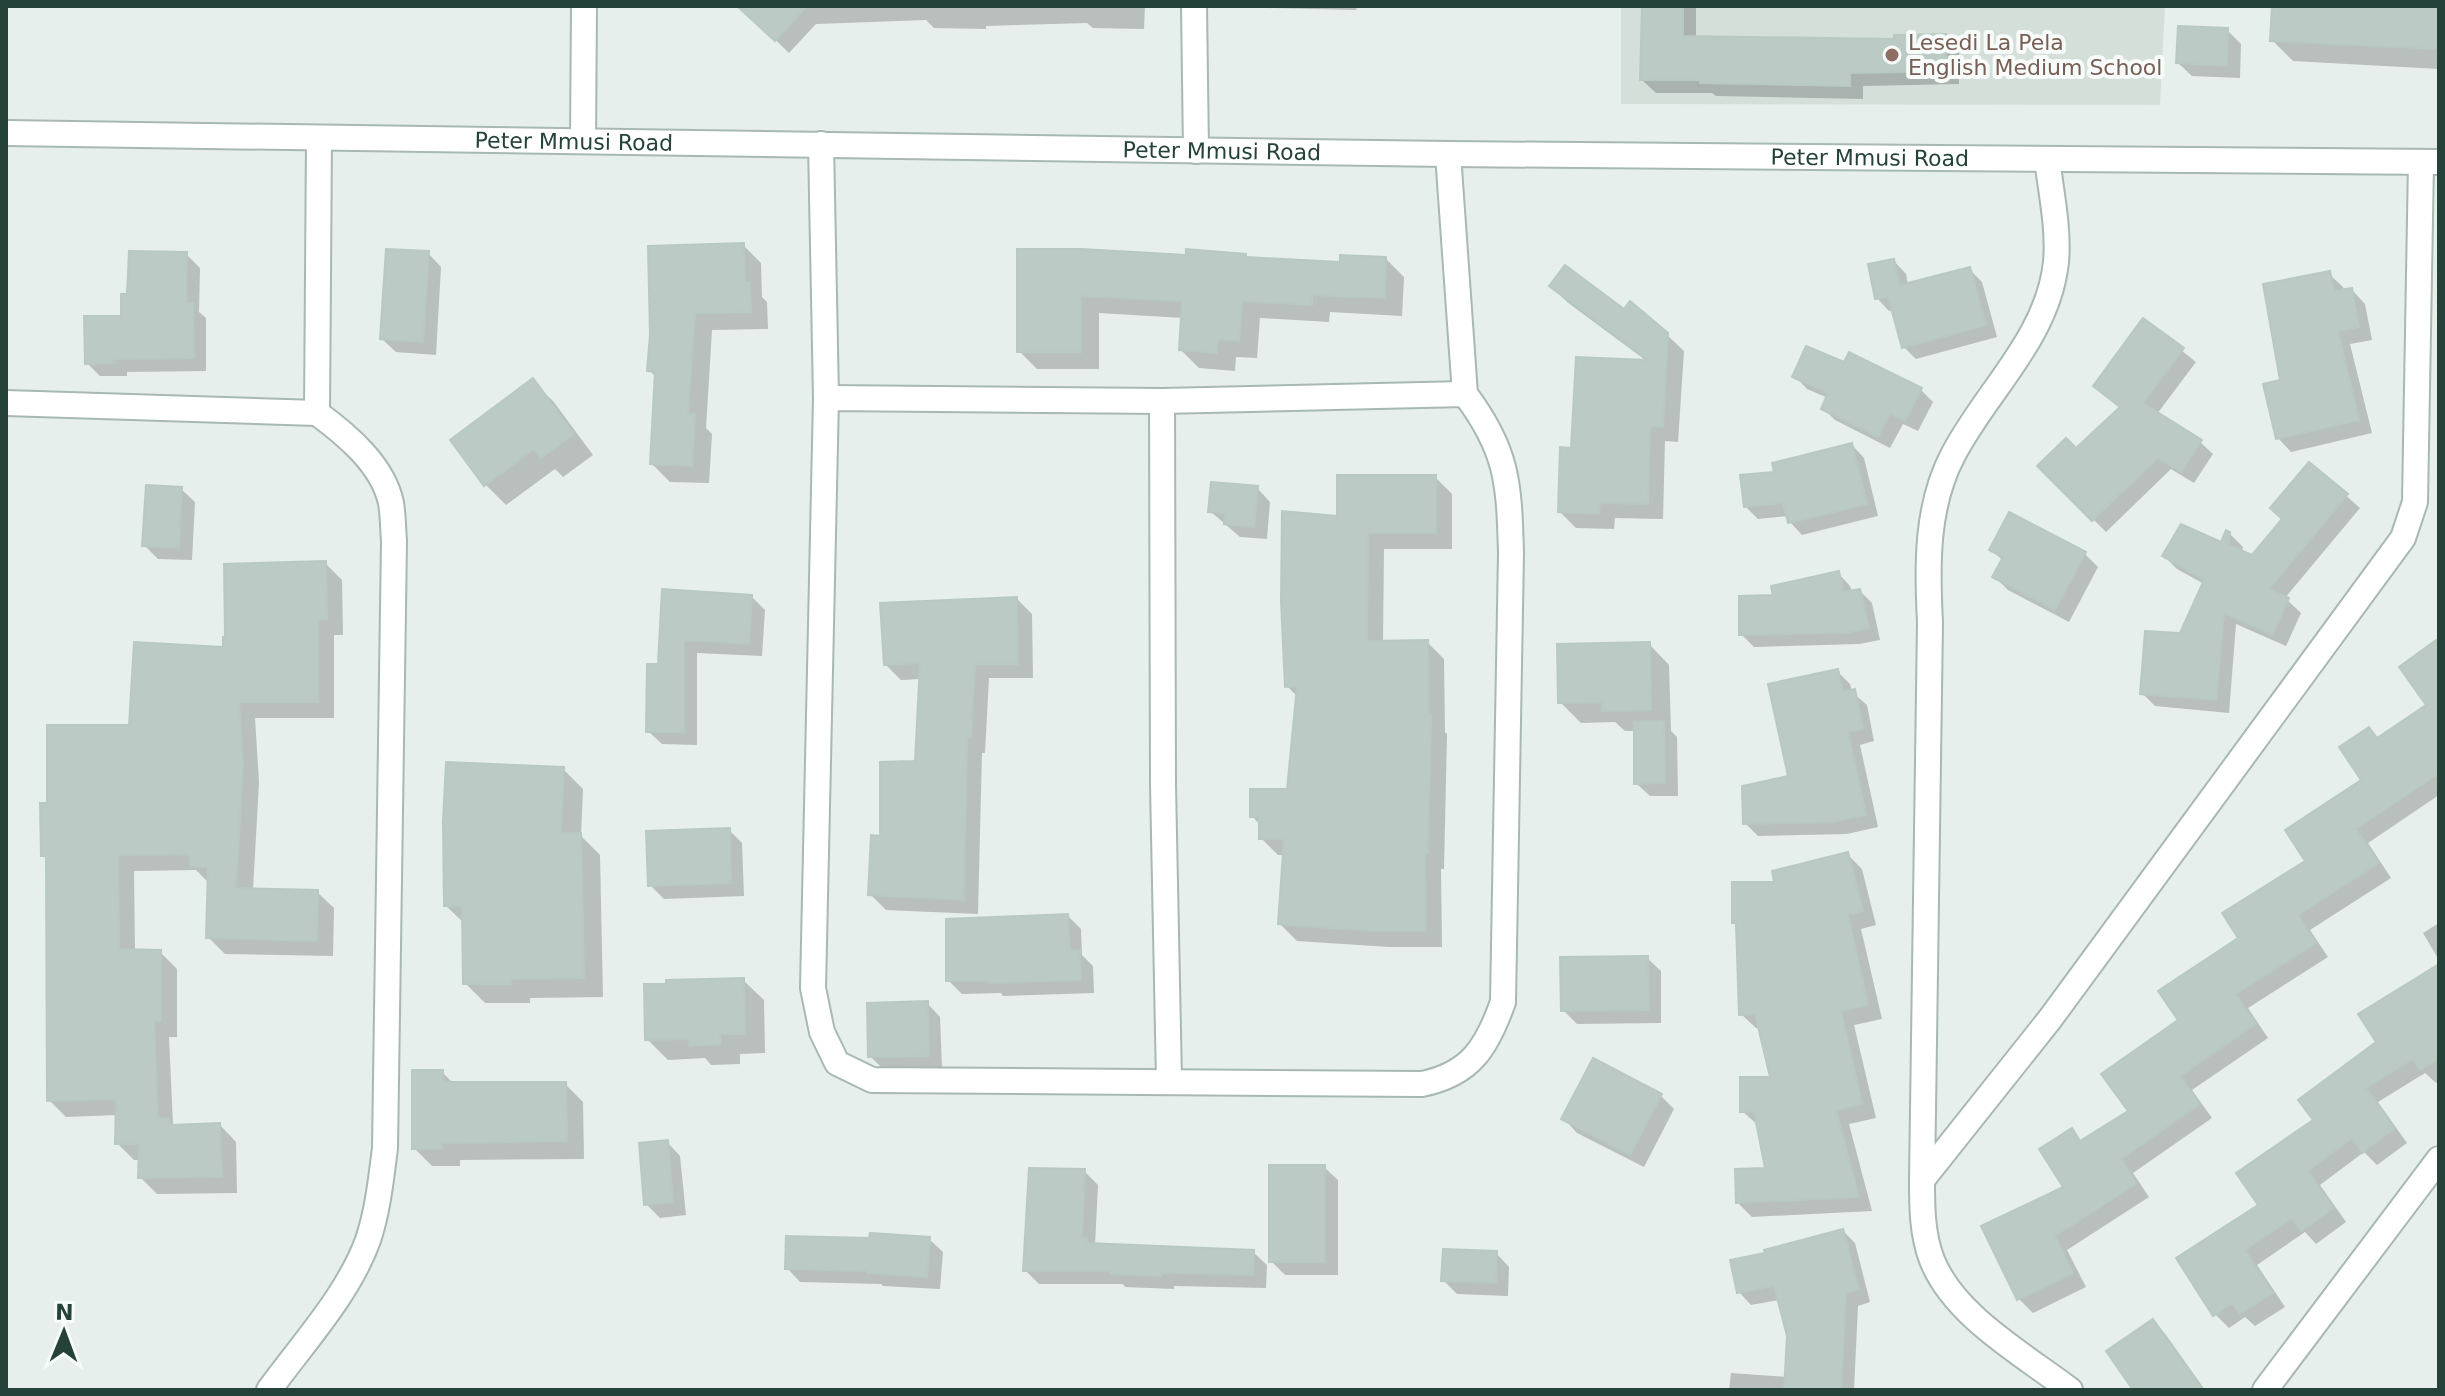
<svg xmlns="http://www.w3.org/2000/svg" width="2445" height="1396" viewBox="0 0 2445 1396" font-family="'DejaVu Sans',sans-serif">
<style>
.built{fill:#d4dfda}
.shadow{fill:#0003}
.building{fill:#bbcac4;stroke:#b8c9c2;stroke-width:2}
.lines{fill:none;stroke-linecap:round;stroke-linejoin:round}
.minor-casing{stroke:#a8b8b2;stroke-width:28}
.minor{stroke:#fff;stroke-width:24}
.education-dot{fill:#8d6e63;stroke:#f7fbf9;stroke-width:3}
.labels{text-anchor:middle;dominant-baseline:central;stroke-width:8;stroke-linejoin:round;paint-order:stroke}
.education-label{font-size:22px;fill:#785e54;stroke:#f7fbf9;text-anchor:start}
.street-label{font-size:22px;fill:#24423a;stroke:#f7fbf9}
</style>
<rect width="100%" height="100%" fill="#e6efeb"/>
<!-- built -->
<path class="built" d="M1621,6H2165L2160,105L1621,104Z"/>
<!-- shadow -->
<g class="shadow">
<path d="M740,6H1145L1144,29L1093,28L1087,23L986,26V29L934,28L926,20L816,24L789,53Z"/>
<path d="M1264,6H1357L1356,10L1266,8Z"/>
<path d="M1644,6H1696V38L1896,41L1945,36L1959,50V84L1863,86V99L1716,96L1712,93H1656L1642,80Z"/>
<path d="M2274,6H2439V69L2293,61L2272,40Z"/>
<path d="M2227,30L2241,44L2240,78L2192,76L2178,63Z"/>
<path d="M743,245L761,263L762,297L767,302L768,329L712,330L706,428L712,434L709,483L670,482L652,464L657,378L649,370Z"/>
<path d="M1019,251L1188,257L1245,256L1248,259L1342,264L1386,259L1404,277L1402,316L1330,312L1329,322L1260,318L1257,358L1236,357L1235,371L1199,368L1181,350L1183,318L1099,313V369H1037L1019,351Z"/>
<path d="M428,253L441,267L436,355L396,352L382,339Z"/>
<path d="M186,254L200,268L199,312L206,318V371L127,372V376H100L87,363L123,318Z"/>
<path d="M1894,261L1906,274L1908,285L1969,269L1982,282L1997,337L1916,359L1904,347L1894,310L1889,311L1877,298Z"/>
<path d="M2329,274L2343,287L2344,292L2352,290L2365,304L2372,340L2350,344L2372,433L2291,452L2278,438L2283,381Z"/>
<path d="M1551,286L1624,312L1667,335L1684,351L1678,442L1665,441L1663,519L1615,518L1614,529L1576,528L1560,512L1573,450L1648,362L1567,302Z"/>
<path d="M2144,321L2196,362L2157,414L2200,442L2213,454L2194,483L2171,469L2106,532L2040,466L2076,451L2121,409L2095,386Z"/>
<path d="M1795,376L1921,390L1933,402L1918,431L1903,424L1890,448L1835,420L1823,408L1828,398L1807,389Z"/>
<path d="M532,381L553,401L593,455L563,477L555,469L506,505L486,485L453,441Z"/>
<path d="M1852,445L1864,458L1878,516L1802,535L1790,522L1788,516L1758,519L1746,507L1777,473Z"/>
<path d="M2310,464L2360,508L2285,598L2301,613L2286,646L2236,624L2229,713L2155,706L2142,693L2182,635L2204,584L2177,569L2164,556L2222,544L2229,533L2243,547L2242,553L2252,558L2284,519Z"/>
<path d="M1435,477L1452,494V549H1384L1383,643L1427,642L1444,659L1445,732L1447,734L1444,869H1441L1442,947H1389L1297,941L1280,924L1285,855H1278L1261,838V826L1252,816L1288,791L1298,697L1287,686L1339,519Z"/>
<path d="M1257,488L1270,502L1267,539L1240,537L1210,511Z"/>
<path d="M181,489L195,502L192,560L158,559L144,545Z"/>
<path d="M1991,549L2085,554L2098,567L2069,622L2008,590L1995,577L2003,561Z"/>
<path d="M325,563L342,580L343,635H334V718H255L259,782L253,890L317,892L334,908L333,956L225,954L208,937L209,883L196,870L134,871L135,952H160L177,969V1037H169L173,1125H220L236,1142L237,1193L157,1194L140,1177L141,1160H134L117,1143V1115L66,1117L49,1100L48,860L43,855L49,805L131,727Z"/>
<path d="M1838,573L1850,586L1852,592L1860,591L1872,603L1880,640L1859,644L1754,647L1741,634L1776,597Z"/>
<path d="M664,592L751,596L765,610L762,656L697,653V745L662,744L648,731L660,666Z"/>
<path d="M1017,599L1032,614L1033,678H989L985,753H982L978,914L886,910L870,894L882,838L917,763L921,679L901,680L886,665Z"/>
<path d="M1649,644L1669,665L1671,731L1677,737L1678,796H1650L1636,783V731H1625L1615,722L1581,723L1560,702Z"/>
<path d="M2439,657V764L2432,769L2439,780V795L2368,843L2391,878L2310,930L2328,957L2248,1008L2268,1038L2192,1090L2212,1118L2133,1173L2149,1197L2067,1250L2086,1287L2033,1313L2019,1299L1984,1227L2066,1188L2071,1131L2082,1142L2130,1111L2180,1021L2240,938L2308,861L2364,781L2369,729L2379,739L2428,705Z"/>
<path d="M1837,671L1850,684L1852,692L1867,705L1874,741L1860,745L1878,827L1847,834L1758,836L1745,823L1790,778Z"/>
<path d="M563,769L583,789L581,836L600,855L603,997L530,998V1003H485L465,983L464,923L446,906Z"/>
<path d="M729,830L742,843L744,896L664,899L650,885Z"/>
<path d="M1848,855L1862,869L1876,925L1861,929L1882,1019L1854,1025L1876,1118L1849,1124L1872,1211L1752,1217L1738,1203L1768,1170L1759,1126L1742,1111L1773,1079L1761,1028H1756L1741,1014L1738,926L1734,922L1777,884Z"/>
<path d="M1068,916L1081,929L1082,955L1093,966L1094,993L1003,996L1001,993L962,994L948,980Z"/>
<path d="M2439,923V960L2423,933Z"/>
<path d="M1647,958L1661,971V1023L1577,1024L1563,1010Z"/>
<path d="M2439,967V1081L2436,1083L2425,1073L2378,1102L2407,1143L2377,1165L2364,1152L2320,1185L2346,1222L2316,1244L2305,1232L2257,1265L2285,1307L2255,1326L2245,1317L2229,1328L2215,1314L2261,1205L2316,1121Z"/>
<path d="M743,980L764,1000L765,1053L740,1054V1064L711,1065L705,1058L668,1060L647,1039Z"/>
<path d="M927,1003L940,1017L942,1068L884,1070L870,1056Z"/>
<path d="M442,1072L454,1084H565L583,1102L584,1159L460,1160V1166H432L414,1148Z"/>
<path d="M1660,1095L1674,1109L1644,1167L1577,1133L1564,1119Z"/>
<path d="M667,1142L680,1156L686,1215L660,1218L646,1204Z"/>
<path d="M1324,1167L1338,1180V1275H1285L1271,1261Z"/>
<path d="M1084,1171L1098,1185L1095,1245L1253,1252L1267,1265L1266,1288L1174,1286V1289L1125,1287L1123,1284H1039L1025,1270Z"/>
<path d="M1843,1231L1855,1243L1870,1302L1858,1306L1854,1390H1729L1731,1373L1787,1377L1789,1336L1779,1300L1751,1305L1739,1292L1767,1255Z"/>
<path d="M929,1239L943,1252L940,1289L883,1286L881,1284L800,1282L787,1268Z"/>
<path d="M1496,1253L1509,1267L1508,1296L1457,1294L1443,1280Z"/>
<path d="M2153,1321L2166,1335L2205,1390H2136Z"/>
</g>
<!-- building -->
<g class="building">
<path d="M737,6H807L775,41Z"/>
<path d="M1642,6H1683V36L1894,39V35L1946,34L1947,71L1850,73V86L1700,83V80H1640Z"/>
<path d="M2272,6H2439V49L2270,41Z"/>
<path d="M2178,26L2228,28L2227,66L2176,63Z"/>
<path d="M744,243L745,282H750L751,312L695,313L688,414H695L692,466L650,464L655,372L647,371L650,334L648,246Z"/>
<path d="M386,249L429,251L423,342L380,339Z"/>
<path d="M1017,249H1082L1186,255V249L1246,254V257L1340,262V255L1386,257L1385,298L1312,295V305L1242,301L1239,341L1218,339L1217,353L1179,350L1182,301L1081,296V352H1017Z"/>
<path d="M129,251L187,252L186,303H193L194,358L115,359V363L85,364L84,316H121V294H127Z"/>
<path d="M1894,259L1900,285L1970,267L1986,325L1902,348L1888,297L1875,299L1868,264Z"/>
<path d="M1565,265L1624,309L1630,301L1668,333L1663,427L1650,426L1648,504L1600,503L1599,514L1558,512L1560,447L1571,448L1576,357L1648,360L1549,286Z"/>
<path d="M2330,271L2334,291L2352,288L2359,327L2338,331L2359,420L2276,439L2263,384L2280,380L2263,284Z"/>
<path d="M2143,318L2184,348L2143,403L2202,440L2181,472L2158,458L2092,521L2037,466L2066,438L2076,448L2120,407L2093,386Z"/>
<path d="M1806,346L1844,362L1849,352L1922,388L1905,421L1890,413L1878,437L1821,409L1828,393L1792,377Z"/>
<path d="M533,378L574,434L541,458L534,449L484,486L450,440Z"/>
<path d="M1852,443L1867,504L1788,523L1783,503L1744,507L1740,475L1774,472L1772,463Z"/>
<path d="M2309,462L2348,494L2269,589L2289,598L2272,635L2224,613L2216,700L2140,694L2145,631L2180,633L2204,580L2162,556L2181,524L2221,542L2226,530L2230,532L2229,545L2252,555L2282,519L2270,508Z"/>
<path d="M1337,475H1436V533H1368L1367,641L1428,640L1429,715H1431L1428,853H1425L1426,931H1371L1278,924L1284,839H1259V817H1250V789H1287L1297,686L1285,687L1281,601L1282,511L1337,516Z"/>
<path d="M1211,482L1258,486L1254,527L1224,524L1225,513L1208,512Z"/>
<path d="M146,485L182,487L179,548L142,546Z"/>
<path d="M2009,512L2086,552L2055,610L1992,577L2003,557L1989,550Z"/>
<path d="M326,561L327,619H318V702H239L243,764L236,888L318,890L317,941L206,938L208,867L190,866V854L118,855L119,949L161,950V1021H154L158,1118L169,1119V1125L220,1123L222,1177L138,1178L139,1144H115L116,1099L47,1101L46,856H41L40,803H47V725H129L134,642L223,647V637H225L224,564Z"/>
<path d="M1839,571L1843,592L1860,589L1869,628L1846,633L1739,635V596L1773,595L1771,586Z"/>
<path d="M662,589L752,595L749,644L684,640V732H646L647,664H658Z"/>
<path d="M1017,597L1018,664H975L971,738H967L964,900L868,895L871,835L880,836V762L915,761L920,663L884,665L880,603Z"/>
<path d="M2439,638V773L2356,829L2379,863L2298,915L2316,943L2236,994L2256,1024L2180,1076L2200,1104L2121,1159L2137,1183L2055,1236L2073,1273L2017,1300L1981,1226L2063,1187L2039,1149L2072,1128L2080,1141L2128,1111L2101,1074L2178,1020L2158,991L2238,938L2222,913L2305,861L2285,830L2361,780L2339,747L2369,727L2377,738L2426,705L2399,667Z"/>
<path d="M1650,642L1651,710L1602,711V702L1558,703L1557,644Z"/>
<path d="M1838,669L1843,692L1855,689L1863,729L1848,732L1866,815L1833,822L1743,824L1742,786L1788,776L1768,684Z"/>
<path d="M1664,721L1665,783L1634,784V722Z"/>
<path d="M446,762L564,767L561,833H581L584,978L511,979V984H463L462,906H444L443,822Z"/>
<path d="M730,828L731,883L648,886L646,831Z"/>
<path d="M1848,852L1863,911L1848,915L1868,1005L1841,1011L1862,1104L1836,1110L1859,1197L1736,1203L1735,1169L1765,1168L1754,1112H1740V1077H1770L1755,1014L1739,1015L1736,923H1732V882H1774L1772,871Z"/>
<path d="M1068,914L1070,951L1080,950L1081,980L988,983V981H946V919Z"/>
<path d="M1648,956L1649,1010L1561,1011L1560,957Z"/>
<path d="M2439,964V1059L2420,1070L2413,1059L2366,1088L2395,1128L2362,1153L2352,1138L2308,1171L2334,1208L2301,1231L2292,1218L2245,1250L2273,1293L2240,1314L2232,1303L2213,1316L2176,1258L2258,1205L2236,1173L2313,1120L2298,1100L2376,1042L2358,1014Z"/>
<path d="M744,978L745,1034H720V1044L689,1046V1039L645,1040L644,984H666V980Z"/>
<path d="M928,1001L929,1056L868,1057L867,1003Z"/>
<path d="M1593,1058L1662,1094L1630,1155L1561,1119Z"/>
<path d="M412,1070H443V1082H566L567,1141L442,1143V1149H412Z"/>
<path d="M668,1140L673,1202L644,1205L639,1143Z"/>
<rect x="1269" y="1165" width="56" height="97"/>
<path d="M1029,1168L1085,1169L1082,1238H1087V1243L1254,1250L1253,1275L1161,1273V1276L1110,1274V1271H1023Z"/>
<path d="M1843,1229L1859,1290L1846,1293L1841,1390H1784L1787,1336L1774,1286L1737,1293L1730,1260L1765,1253L1764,1250Z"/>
<path d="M870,1233L930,1237L927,1277L867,1273V1271L785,1269L786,1236L869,1238Z"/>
<path d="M1443,1249L1497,1251L1496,1283L1441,1281Z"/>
<path d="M2153,1319L2170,1343L2203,1390H2133L2106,1351Z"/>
</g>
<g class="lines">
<!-- minor casing -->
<g class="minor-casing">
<g id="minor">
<path d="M1194,6L1196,151"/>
<path id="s1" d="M6,133L1448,154L2439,162"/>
<path d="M583,140L584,6"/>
<path d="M821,144L826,398"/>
<path d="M1448,154L1465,394"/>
<path d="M2047,159C2051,192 2059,229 2056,262C2048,338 1986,391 1953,455C1926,506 1927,566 1930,622L1922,1180C1922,1207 1922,1234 1932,1260C1954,1316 2024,1355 2070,1390"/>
<path d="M1465,394C1508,451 1509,483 1511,553L1503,1002C1487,1047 1471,1074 1422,1084L872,1080L837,1063L822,1032L813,988L826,398L1162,401Z"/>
<path d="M1162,401L1163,785L1169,1081"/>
<path d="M6,403L317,413L319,138"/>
<path d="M1922,1180L2050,1019L2403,538L2415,502L2421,162"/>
<path d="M269,1390C303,1343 348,1295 368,1240C378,1210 381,1179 385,1148L394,541C393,528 393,515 391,503C383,465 347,435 317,413"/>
<path d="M2265,1390L2439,1159"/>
</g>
</g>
<!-- minor -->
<use href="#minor" class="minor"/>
</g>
<!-- markers -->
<circle class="education-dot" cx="1892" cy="55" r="8"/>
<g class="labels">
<!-- education labels -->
<g class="education-label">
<text x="1908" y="42">Lesedi La Pela<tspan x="1908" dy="25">English Medium School</tspan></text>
</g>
<!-- street labels -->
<g class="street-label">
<text stroke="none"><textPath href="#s1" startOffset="568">Peter Mmusi Road</textPath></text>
<text stroke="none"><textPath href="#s1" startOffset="1216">Peter Mmusi Road</textPath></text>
<text stroke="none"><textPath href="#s1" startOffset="1864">Peter Mmusi Road</textPath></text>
</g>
</g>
<!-- border -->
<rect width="2445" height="1396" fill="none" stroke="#24423a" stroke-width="16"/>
<!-- north arrow -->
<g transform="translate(64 1332) rotate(1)" stroke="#f7fbf9" stroke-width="6" paint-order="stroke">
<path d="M0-6L14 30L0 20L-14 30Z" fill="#24423a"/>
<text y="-12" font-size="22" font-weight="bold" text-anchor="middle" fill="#24423a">N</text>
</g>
</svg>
